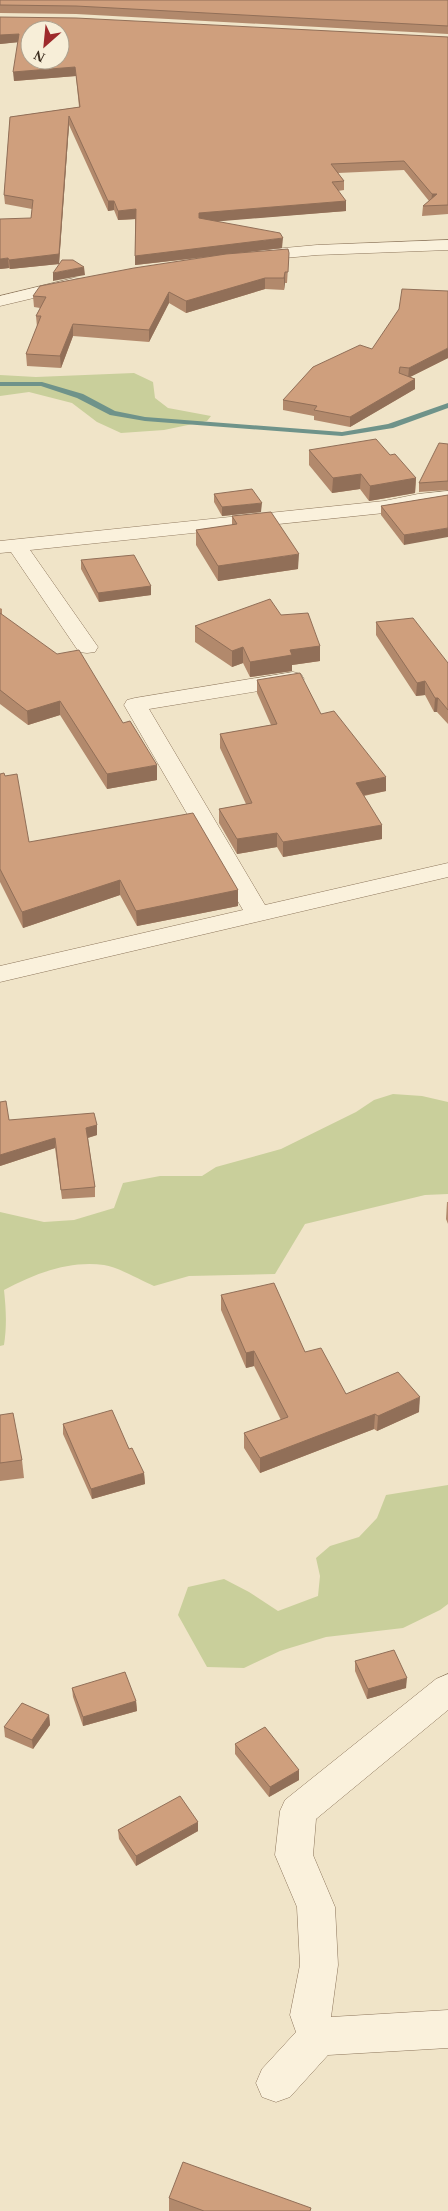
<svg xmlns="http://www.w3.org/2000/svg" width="448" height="2211" viewBox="0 0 448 2211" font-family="Georgia,serif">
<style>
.green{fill:#c9cf9b}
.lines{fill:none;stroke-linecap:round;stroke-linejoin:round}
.stream{fill:#6f938a;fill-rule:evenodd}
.street-casing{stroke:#8d765c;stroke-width:1}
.street{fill:#faf1dc;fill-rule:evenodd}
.wall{fill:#b2896c}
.shaded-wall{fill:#916f58}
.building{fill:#cf9f7d;stroke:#916f58;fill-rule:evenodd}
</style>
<rect width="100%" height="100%" fill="#f0e4c8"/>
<!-- green -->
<g class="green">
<path d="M134,373L153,382L155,398L168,408L211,416L207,421L164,430L121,433L97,422L72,403L29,392L0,396V375L36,377Z"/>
<path d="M393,1094L422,1096L448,1102V1194L425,1195L305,1224L275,1274L189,1276L154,1286C140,1280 118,1267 104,1265C69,1260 34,1274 4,1290C6,1309 7,1326 4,1345L0,1346V1212L44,1222L74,1220L114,1208L123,1183L160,1176H202L216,1167L281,1149L356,1112L374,1100Z"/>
<path d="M448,1485V1604L440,1610L403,1628L326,1637L280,1651L244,1668L207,1667L178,1615L188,1587L224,1579L249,1592L278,1611L318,1596L320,1576L316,1558L330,1546L359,1537L377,1518L386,1495Z"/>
</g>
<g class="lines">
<!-- stream -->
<path class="stream" d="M0,382H42L83,394L115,411L145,417L342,432L388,424L448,403V408L393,428L342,436L145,421L110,415L77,398L41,386H0Z"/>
<!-- street casing -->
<g class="street-casing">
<g id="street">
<path d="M448,240V250L317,255L252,261L246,259L244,256L246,253L252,251L317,245Z"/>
<path d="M74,278L80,279L82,283L80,287L0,306V296Z"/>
<path d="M448,491V503L418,506L384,513L30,550L98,647L95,652L87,653L79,652L11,552L0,553V541L384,501L418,494Z"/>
<path d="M293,672L301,674L304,679L301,684L149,709L265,905L448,863V877L0,982V966L243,910L124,705L127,700L135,698Z"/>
<path d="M448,1674V1710L316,1819L313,1855L335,1907L338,1965L331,2017L448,2010V2048L328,2055L290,2097L276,2102L262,2097L256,2083L262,2069L296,2032L290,2015L300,1965L297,1907L275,1855L280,1811L285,1800L436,1679Z"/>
</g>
</g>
<!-- street -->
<use href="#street" class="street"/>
</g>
<!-- wall -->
<g class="wall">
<path d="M0,0H448V34L76,14L0,13Z"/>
<path d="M0,17L448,37V214L422,216L423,206L429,201L404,170L338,173L344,181V190L338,191L346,201V211L215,221L282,248L240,253H289L287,283H285L284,290L265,289L186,313L169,303L149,342L73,336L61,368L27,366L26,354L37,327L36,316L40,308L34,307L33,296L208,257L135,265V219L118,220L114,210L108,211L69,125L59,264L10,269L9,268L0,269L31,218L32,209L5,204L4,195L10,117L79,107L76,76L14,81L18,42L0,44Z"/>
<path d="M372,349L448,358L410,377L415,379V389L350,427L314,420V416L283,410V400Z"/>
<path d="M448,444V490L419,492V483Z"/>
<path d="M309,450L390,455L416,478L415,493L369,501L360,489L332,493L309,465Z"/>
<path d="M214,494L261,512L222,516L214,502Z"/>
<path d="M448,495L404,545L381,515V506Z"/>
<path d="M232,516L298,569L218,581L196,545V530L232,525Z"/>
<path d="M81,560L151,586V595L99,602L81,569Z"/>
<path d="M0,608L2,609V615L157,780L107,789L60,715L28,725L0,704Z"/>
<path d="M281,615L320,646V661L292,665V671L250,677L243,663L232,667L195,642V626Z"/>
<path d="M376,622L448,663V724L437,712H434L425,695L416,696L376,635Z"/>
<path d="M257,680L321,714L386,791L364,796L382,839L283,857L277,847L237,854L219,823V809L246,804L220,748V734L271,725L257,693Z"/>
<path d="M0,774L29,842L238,890V906L137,926L120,895L23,928L0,882Z"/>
<path d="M0,1102L9,1120L97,1125V1135L88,1138L95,1187V1197L62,1199L55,1148L0,1166Z"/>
<path d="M447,1202H448V1224L446,1219Z"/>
<path d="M221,1295L305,1352L346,1394L419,1412L377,1431L374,1429L260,1473L244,1448V1433L281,1420L254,1366L246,1368L221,1310Z"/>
<path d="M0,1415L22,1460L24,1478L0,1481Z"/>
<path d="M63,1424L129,1449L144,1473L145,1484L92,1499L63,1434Z"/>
<path d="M355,1661L406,1688L367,1699L355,1671Z"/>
<path d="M72,1688L136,1701L137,1711L83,1726L73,1697Z"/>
<path d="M49,1715L50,1725L33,1749L5,1737L4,1727Z"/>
<path d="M235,1744L299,1780L269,1797L235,1754Z"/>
<path d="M118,1830L198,1831L136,1866L119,1839Z"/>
<path d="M169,2198L311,2211H169Z"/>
</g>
<!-- shaded-wall -->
<g class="shaded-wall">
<path d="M19,34L20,42L0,44V35Z"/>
<path d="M75,67L76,76L14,81L13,72Z"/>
<path d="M69,116V125L59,264L10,269L9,260L59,254Z"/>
<path d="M432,194H437L431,204Z"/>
<path d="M108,201H114V210L108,211Z"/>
<path d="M346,201V211L199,223V213Z"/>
<path d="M136,209V219L118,220V211Z"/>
<path d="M283,238L282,248L135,265V256Z"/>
<path d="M8,258L9,268L0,269V259Z"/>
<path d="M84,267L85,275L53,281V273Z"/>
<path d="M285,272V283L284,290V278Z"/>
<path d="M265,278V289L186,313V301Z"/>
<path d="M169,292V303L149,342V330Z"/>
<path d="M73,324V336L61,368L60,356Z"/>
<path d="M448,348V358L408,378L409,368Z"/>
<path d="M415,379V389L350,427V417Z"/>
<path d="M361,474L360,489L332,493L333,478Z"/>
<path d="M416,478L415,493L369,501L370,486Z"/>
<path d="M262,503L261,512L222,516V507Z"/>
<path d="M448,528V537L404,545V535Z"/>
<path d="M299,554L298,569L218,581V566Z"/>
<path d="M151,586V595L99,602L98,593Z"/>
<path d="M320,646V661L292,665V671L250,677V662L290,650Z"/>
<path d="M243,647V663L232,667V651Z"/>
<path d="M425,681V695L416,696L417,683Z"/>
<path d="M435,698H438L437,712H434Z"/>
<path d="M60,701V715L28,725L27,711Z"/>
<path d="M157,765V780L107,789V774Z"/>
<path d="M386,777V791L355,797L356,783Z"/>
<path d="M382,825V839L283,857V842Z"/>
<path d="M277,833V847L237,854V839Z"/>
<path d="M120,880V895L23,928L22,912Z"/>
<path d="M238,890V906L137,926L136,911Z"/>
<path d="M97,1125V1135L87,1138L86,1128Z"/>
<path d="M55,1138V1148L0,1166V1155Z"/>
<path d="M254,1351V1366L246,1368V1353Z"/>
<path d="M420,1397L419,1412L377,1431L378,1416Z"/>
<path d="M375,1414L374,1429L260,1473V1458Z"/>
<path d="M144,1473L145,1484L92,1499L91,1489Z"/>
<path d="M407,1678L406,1688L367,1699L368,1689Z"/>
<path d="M136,1701L137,1711L83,1726V1717Z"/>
<path d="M49,1715L50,1725L33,1749L32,1740Z"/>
<path d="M299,1770V1780L269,1797L270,1787Z"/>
<path d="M198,1822V1831L136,1866V1856Z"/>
</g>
<!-- building -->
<g class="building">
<path d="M0,0H448V26L76,6L0,5Z"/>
<path d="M0,17L76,18L448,37V205L423,206L437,194H432L404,161L331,164L344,181L332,182L346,201L199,213V218L280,233L283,238L135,256L136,209L118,211L114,201H108L69,116L59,254L9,260L8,258L0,259V219L31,218L33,200L4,195L10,117L80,107L75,67L13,72L19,34L0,35ZM30,30H60V60H30Z"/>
<path d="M288,249L289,253L288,272H285L284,278H265L186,301L169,292L149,330L73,324L60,356L26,354L41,316H36L46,297L33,296L40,286L134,268L226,254Z"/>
<path d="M62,260H73L84,267L53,273Z"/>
<path d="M402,289L448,291V348L409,368L400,367L399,373L415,379L350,417L314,410L317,406L283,400L313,367L360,345L372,349L399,309Z"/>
<path d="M376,439L390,455L395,454L416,478L370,486L361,474L333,478L309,450Z"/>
<path d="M439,443L448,444V481L419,483Z"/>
<path d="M252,489L262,503L222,507L214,494Z"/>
<path d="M448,495V528L404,535L381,506Z"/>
<path d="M271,512L299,554L218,566L196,530L237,524L232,516Z"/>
<path d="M134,555L151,586L98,593L81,560Z"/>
<path d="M270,599L281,615L308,613L320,646L290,650L292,655L250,662L243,647L232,651L195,626Z"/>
<path d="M0,613L57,654L79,650L123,723L130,721L157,765L107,774L60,701L27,711L0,690Z"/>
<path d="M413,618L448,663V710L438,698H435L425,681L417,683L376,622Z"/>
<path d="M300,673L321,714L334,711L386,777L356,783L382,825L283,842L277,833L237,839L219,809L252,803L220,734L277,724L257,680Z"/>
<path d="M4,773L5,776L17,774L29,842L193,813L238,890L136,911L120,880L22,912L0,869V774Z"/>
<path d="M6,1101L9,1120L94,1113L97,1125L86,1128L95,1187L61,1190L55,1138L0,1155V1102Z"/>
<path d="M274,1283L305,1352L321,1348L346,1394L398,1372L420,1397L378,1416L375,1414L260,1458L244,1433L288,1417L254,1351L246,1353L221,1295Z"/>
<path d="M112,1410L129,1449L132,1448L144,1473L91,1489L63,1424Z"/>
<path d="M13,1413L22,1460L0,1463V1415Z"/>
<path d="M394,1650L407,1678L368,1689L355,1661Z"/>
<path d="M125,1672L136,1701L83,1717L72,1688Z"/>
<path d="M22,1703L49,1715L32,1740L4,1727Z"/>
<path d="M265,1727L299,1770L270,1787L235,1744Z"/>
<path d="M180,1796L198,1822L136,1856L118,1830Z"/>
<path d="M183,2162L311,2208L310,2211H204L169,2198Z"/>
</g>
<!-- north arrow -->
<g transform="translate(45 45) rotate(207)"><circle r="24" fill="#f7eed8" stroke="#ada18e"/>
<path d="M0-4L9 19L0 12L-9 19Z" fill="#9e2a2b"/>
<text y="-8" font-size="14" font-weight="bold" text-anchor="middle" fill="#3d2e20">N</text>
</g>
</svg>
